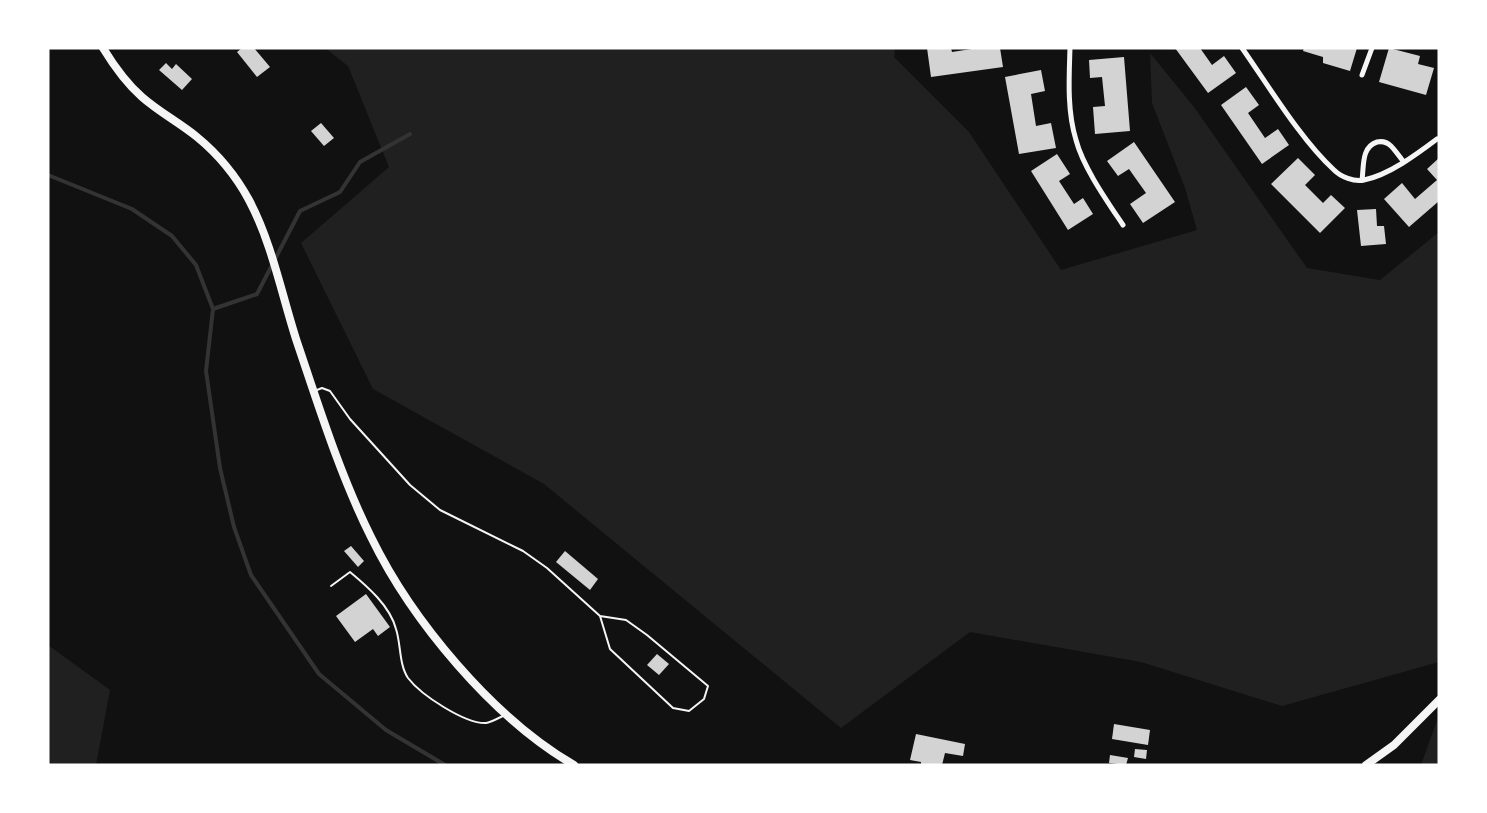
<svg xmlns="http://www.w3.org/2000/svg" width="1487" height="813" viewBox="0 0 1487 813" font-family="'Archivo Narrow',sans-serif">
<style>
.green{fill:#202020}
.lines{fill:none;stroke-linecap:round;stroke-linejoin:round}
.stream{stroke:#333;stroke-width:4}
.building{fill:#d3d3d3}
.service{stroke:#f5f5f5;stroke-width:2}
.minor{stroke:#f5f5f5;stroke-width:5}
.secondary{stroke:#f5f5f5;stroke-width:8}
</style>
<rect width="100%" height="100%" fill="#111"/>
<!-- green -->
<g class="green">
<path d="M325,48H895L894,57L969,132L1061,270L1197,230L1185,188L1152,103L1150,53L1194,107L1307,268L1380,280L1439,232V662L1282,706L1141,662L970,632L841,728L544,484L373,389L301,243L389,167L348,66Z"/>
<path d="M48,645L110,690L96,765H48Z"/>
<path d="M1439,715V765H1421Z"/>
</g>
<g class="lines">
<!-- stream -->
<g class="stream">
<path d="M48,175L132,209L172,236L196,265L213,309L206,371L220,468L234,527L251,575L319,674L386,730L445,765"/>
<path d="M213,309L257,294L300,211L340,192L360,162L410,134"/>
</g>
</g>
<!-- building -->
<g class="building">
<path d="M242,48H254L270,67L257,77L237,52Z"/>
<path d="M927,48H951L952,52L978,48H1000L1003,67L931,77Z"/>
<path d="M1175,48H1200L1212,65L1224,56L1236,73L1208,93Z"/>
<path d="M1304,48H1357L1350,71L1323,63V57L1303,51Z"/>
<path d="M1389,48L1420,56L1418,64L1434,68L1426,95L1379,82Z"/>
<path d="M1124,57L1130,131L1095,134L1093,107L1105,106L1102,77L1090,78L1089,60Z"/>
<path d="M166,63L172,69L176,64L192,79L182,90L159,70Z"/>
<path d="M1041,70L1045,91L1031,94L1036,126L1051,123L1056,148L1019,154L1005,77Z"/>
<path d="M1246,87L1259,105L1248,113L1265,138L1278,129L1289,145L1262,164L1221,105Z"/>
<path d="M321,123L334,138L324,146L311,131Z"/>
<path d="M1134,142L1175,202L1143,223L1130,204L1146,193L1129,169L1118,176L1107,161Z"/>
<path d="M1057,154L1070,174L1059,181L1074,204L1083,198L1093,214L1068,230L1031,171Z"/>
<path d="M1298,158L1315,175L1305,185L1323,203L1331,195L1345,208L1320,233L1271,184Z"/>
<path d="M1439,158V201L1409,227L1384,199L1402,183L1415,199L1437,180L1427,169Z"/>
<path d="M1376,209L1377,226H1384L1386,244L1361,246L1357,210Z"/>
<path d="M351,546L364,561L358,567L344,551Z"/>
<path d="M565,551L598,579L590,590L556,562Z"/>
<path d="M366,594L390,627L378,636L373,629L355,642L336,616Z"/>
<path d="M657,654L669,664L659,675L647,665Z"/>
<path d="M1114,724L1150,730L1148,745L1112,739Z"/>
<path d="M916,734L965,744L963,756L945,753L942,765H921V762L910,760Z"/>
<path d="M1135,749L1147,750L1146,759L1134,757Z"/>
<path d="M1110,755L1128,758L1126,765L1109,763Z"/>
</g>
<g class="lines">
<!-- service -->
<g class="service">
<path d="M317,390L322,388L330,391L350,419L410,485L440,510L523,551L547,568L600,616L610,649L673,708L689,711L704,699L708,686L647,635L626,620L600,616"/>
<path d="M331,586L350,572C368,587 390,606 396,629C401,644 399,665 408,678C421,695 465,724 486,723C492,722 498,718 503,716"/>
</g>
<!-- minor -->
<g class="minor">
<path d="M1070,48C1069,78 1067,111 1076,140C1083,167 1107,201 1123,225"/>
<path d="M1242,48C1268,85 1301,140 1334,170C1341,177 1354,182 1364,180C1389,175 1417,154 1437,139"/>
<path d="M1362,75L1372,48"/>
<path d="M1362,180C1364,167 1361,147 1377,142C1382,141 1387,142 1391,146C1395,150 1399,156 1403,161"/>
</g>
<!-- secondary -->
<g class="secondary">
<path d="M103,48C114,66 126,83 142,97C159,112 180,123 197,137C219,155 236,176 249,200C272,243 282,296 297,342C319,407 340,475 371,537C412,621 493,718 574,765"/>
<path d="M1366,765L1394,745L1439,700"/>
</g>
</g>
<!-- border -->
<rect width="1487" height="813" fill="none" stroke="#ffffff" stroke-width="99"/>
</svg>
